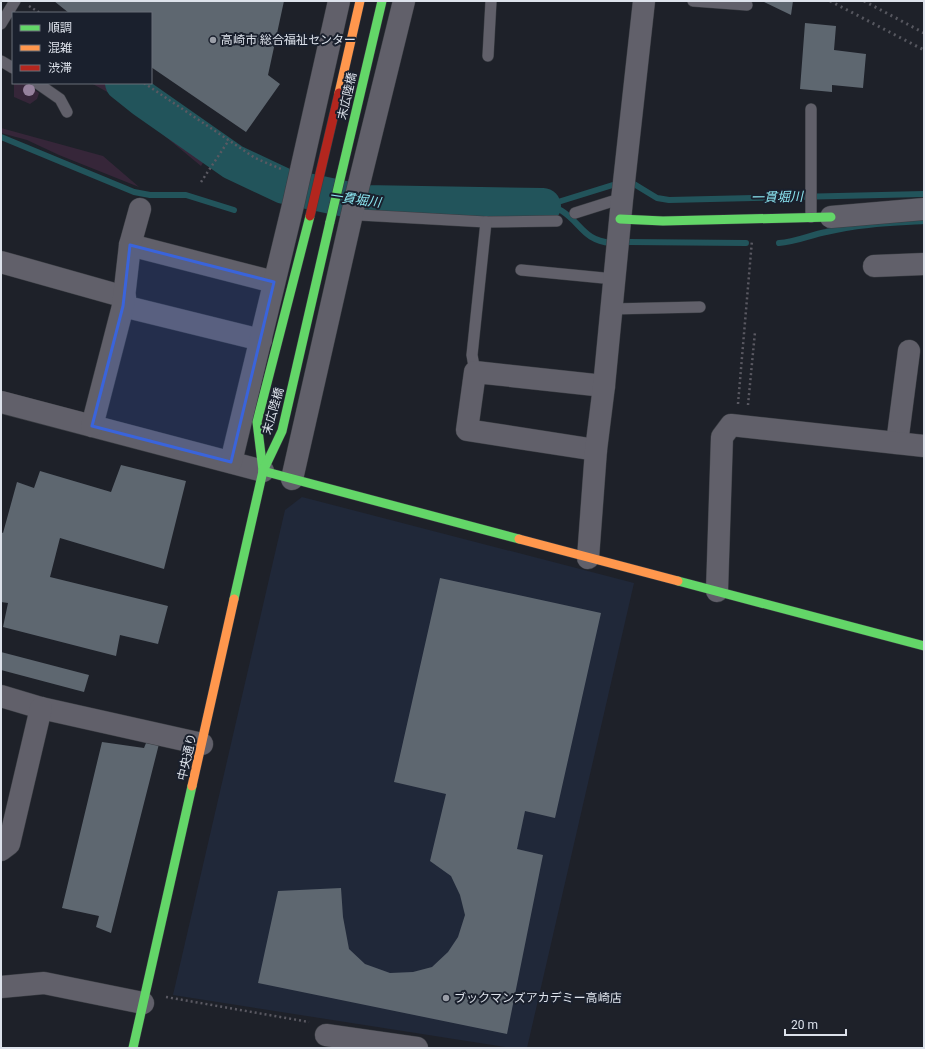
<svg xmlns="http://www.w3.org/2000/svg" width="925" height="1049" viewBox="0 0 925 1049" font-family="Roboto,'Noto Sans JP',sans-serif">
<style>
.built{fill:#202839}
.green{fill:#362639}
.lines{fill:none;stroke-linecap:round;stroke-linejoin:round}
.stream{stroke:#22545b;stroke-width:6}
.river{stroke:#22545b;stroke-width:36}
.building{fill:#5e6770}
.lane-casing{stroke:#3a3d43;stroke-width:12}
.street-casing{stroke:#3a3d43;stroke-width:23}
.fast-casing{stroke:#3a3d43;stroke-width:10}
.slow-casing{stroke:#3a3d43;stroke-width:10}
.path{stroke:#5a5962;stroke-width:2.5;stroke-dasharray:2 3;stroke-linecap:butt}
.lane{stroke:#61606a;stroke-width:11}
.street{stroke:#61606a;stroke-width:22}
.fast{stroke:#63d668;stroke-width:9}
.slow{stroke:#ff974d;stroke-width:9}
.rail{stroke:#56575f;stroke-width:3;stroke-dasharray:2 4;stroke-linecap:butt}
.fast-bridge-casing{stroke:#3a3d43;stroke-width:10;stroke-linecap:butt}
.slow-bridge-casing{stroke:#3a3d43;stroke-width:10;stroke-linecap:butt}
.jam-bridge-casing{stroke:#3a3d43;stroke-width:10;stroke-linecap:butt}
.fast-bridge{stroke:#63d668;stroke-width:9}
.slow-bridge{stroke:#ff974d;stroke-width:9}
.jam-bridge{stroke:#b3261e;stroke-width:9}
.tree{fill:#96829d}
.marked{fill:#3a64db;fill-opacity:0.2;stroke:#3a64db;stroke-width:3;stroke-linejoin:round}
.poi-dot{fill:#9a9ea7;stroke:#1a202d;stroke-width:1.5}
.labels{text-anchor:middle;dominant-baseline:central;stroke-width:4;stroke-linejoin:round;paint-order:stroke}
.poi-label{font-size:12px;fill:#dde2eb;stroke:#1a202d;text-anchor:start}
.street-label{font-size:12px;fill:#dde2eb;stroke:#1a202d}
.water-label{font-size:13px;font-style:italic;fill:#8be5f0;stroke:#1a202d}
</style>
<rect width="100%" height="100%" fill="#1e2129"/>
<!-- built -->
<path class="built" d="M302,497L634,583L527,1048H511L173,995L285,510Z"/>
<!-- green -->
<g class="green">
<path d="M14,83H26L39,93L37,99L30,104L14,97Z"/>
<path d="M91,83H107L136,102L204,161L201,166L120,99Z"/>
<path d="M1,128L103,156L139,187L59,155L27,140L1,133Z"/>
</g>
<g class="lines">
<!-- stream -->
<g class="stream">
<path d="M1,137L134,192L150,195H186L234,210"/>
<path d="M634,184L657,198L669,200L924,194"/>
<path d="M543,206C549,208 557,208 562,211C582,224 583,240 611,243"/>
<path d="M545,206L616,184"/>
<path d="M629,242L746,243"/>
<path d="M779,243C796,242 810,235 826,232C858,224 892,223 924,221"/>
</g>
<!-- river -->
<path class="river" d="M123,83L143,99L233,162L284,186L364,203L543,206"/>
</g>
<!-- building -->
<g class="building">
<path d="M54,1H284L268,75L280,84L246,132L151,67V13H69Z"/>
<path d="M762,1H793L791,15Z"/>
<path d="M805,23L836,26L834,50L866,54L863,88L832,85V92L800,89Z"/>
<path d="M121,465L186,481L164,569L60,538L50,577L168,606L158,644L120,635L116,656L3,627L8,603L1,602V532L3,533L17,482L34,488L40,471L111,492Z"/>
<path d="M440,578L601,613L555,818L525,811L517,849L543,855L507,1034L258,983L278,891L341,888L343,917L349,949L365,964L390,973L413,972L432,967L448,952L458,937L465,915L460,895L451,876L430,861L446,794L394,782Z"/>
<path d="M1,652L89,675L84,692L1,670Z"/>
<path d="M148,738L160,740L111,933L96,927L99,916L62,908L102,742L144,748Z"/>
</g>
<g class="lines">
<!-- lane casing -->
<g class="lane-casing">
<g id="lane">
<path d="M693,1L747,5"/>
<path d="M1,24L15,1"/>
<path d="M488,56L491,1"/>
<path d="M1,61L13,68"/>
<path d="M37,83L60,99L67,112"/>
<path d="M575,213L613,201L622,200"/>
<path d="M360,215L486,222L557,221"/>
<path d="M811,217V109"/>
<path d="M521,270L614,279"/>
<path d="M611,309L700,307"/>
<path d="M475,372L472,355L486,222"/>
</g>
</g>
<!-- street casing -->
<g class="street-casing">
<g id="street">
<path d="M831,217L924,209"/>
<path d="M130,245L274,282"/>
<path d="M1,262L125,297"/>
<path d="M874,266L924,264"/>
<path d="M123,306L261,340"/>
<path d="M1,402L263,471"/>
<path d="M92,426L123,306L130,245L140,209"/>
<path d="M897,443L909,351"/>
<path d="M596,450L467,430L475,372L604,386"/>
<path d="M231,462L294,201L339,1"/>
<path d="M292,479L357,192L404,1"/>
<path d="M588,558L596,450L604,386L622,200L644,1"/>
<path d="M717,591L722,437L731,425L924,446"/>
<path d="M1,696L41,708L202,744"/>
<path d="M1,850L9,844L41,708"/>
<path d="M1,987L44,983L143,1003"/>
<path d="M326,1035L417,1048"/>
</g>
</g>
<!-- fast casing -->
<g class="fast-casing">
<g id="fast">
<path d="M620,219L663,221L831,217"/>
<path d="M263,471L519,539"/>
<path d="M263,471L257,422L310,216"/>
<path d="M678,581L924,646"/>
<path d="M234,599L263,471L282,431L330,222"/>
<path d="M133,1048L192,786"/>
</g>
</g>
<!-- slow casing -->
<g class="slow-casing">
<g id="slow">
<path d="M519,539L678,581"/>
<path d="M192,786L234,599"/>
</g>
</g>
<!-- path -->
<g class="path">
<path d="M29,6L40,13"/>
<path d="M144,83L255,158L281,169"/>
<path d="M201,182L229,140"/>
<path d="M738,404L752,240"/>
<path d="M748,405L755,332"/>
<path d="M166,997L309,1022"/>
</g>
<!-- lane -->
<use href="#lane" class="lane"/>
<!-- street -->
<use href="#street" class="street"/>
<!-- fast -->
<use href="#fast" class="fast"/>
<!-- slow -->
<use href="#slow" class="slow"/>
<!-- rail -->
<g class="rail">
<path d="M830,1L924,50"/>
<path d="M864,1L924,33"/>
</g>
<!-- fast-bridge casing -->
<g class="fast-bridge-casing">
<path id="fast-bridge" d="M330,222L382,1"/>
</g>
<!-- slow-bridge casing -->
<g class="slow-bridge-casing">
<path id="slow-bridge" d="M339,93L360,1"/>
</g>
<!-- jam-bridge casing -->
<g class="jam-bridge-casing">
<path id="jam-bridge" d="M310,216L339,93"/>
</g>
<!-- fast-bridge -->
<use href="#fast-bridge" class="fast-bridge"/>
<!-- slow-bridge -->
<use href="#slow-bridge" class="slow-bridge"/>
<!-- jam-bridge -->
<use href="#jam-bridge" class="jam-bridge"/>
</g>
<!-- trees -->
<circle class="tree" cx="29" cy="90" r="6"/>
<!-- marked area -->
<path class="marked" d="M130,245L274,282L231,462L92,426L123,306Z"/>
<!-- markers -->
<g class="poi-dot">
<circle cx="213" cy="40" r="4"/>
<circle cx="446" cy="998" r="4"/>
</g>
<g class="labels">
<!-- poi labels -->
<g class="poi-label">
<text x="221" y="40">高崎市 総合福祉センター</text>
<text x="454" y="998">ブックマンズアカデミー高崎店</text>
</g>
<!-- street labels -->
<g class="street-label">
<text transform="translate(347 96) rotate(-77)">末広陸橋</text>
<text transform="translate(273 411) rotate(-74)">末広陸橋</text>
<text transform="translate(187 757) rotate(-77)">中央通り</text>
</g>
<!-- water labels -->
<g class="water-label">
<text transform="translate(777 197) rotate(-1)">一貫堀川</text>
<text transform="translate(355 199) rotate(8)">一貫堀川</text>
</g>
</g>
<!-- border -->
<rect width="925" height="1049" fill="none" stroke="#dde2eb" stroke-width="4"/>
<!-- legend -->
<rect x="12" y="12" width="140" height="72" fill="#1a202d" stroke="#686e79"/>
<rect x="20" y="25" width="20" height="6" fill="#63d668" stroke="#686e79"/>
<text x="48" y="32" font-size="12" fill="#dde2eb">順調</text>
<rect x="20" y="45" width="20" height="6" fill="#ff974d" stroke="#686e79"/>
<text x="48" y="52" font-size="12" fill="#dde2eb">混雑</text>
<rect x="20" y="65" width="20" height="6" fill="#b3261e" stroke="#686e79"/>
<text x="48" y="72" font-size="12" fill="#dde2eb">渋滞</text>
<!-- scale -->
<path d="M785 1029v6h61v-6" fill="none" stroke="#dde2eb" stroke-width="2"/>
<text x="791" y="1029" font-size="12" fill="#dde2eb" stroke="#1a202d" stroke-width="3" paint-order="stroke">20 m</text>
</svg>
